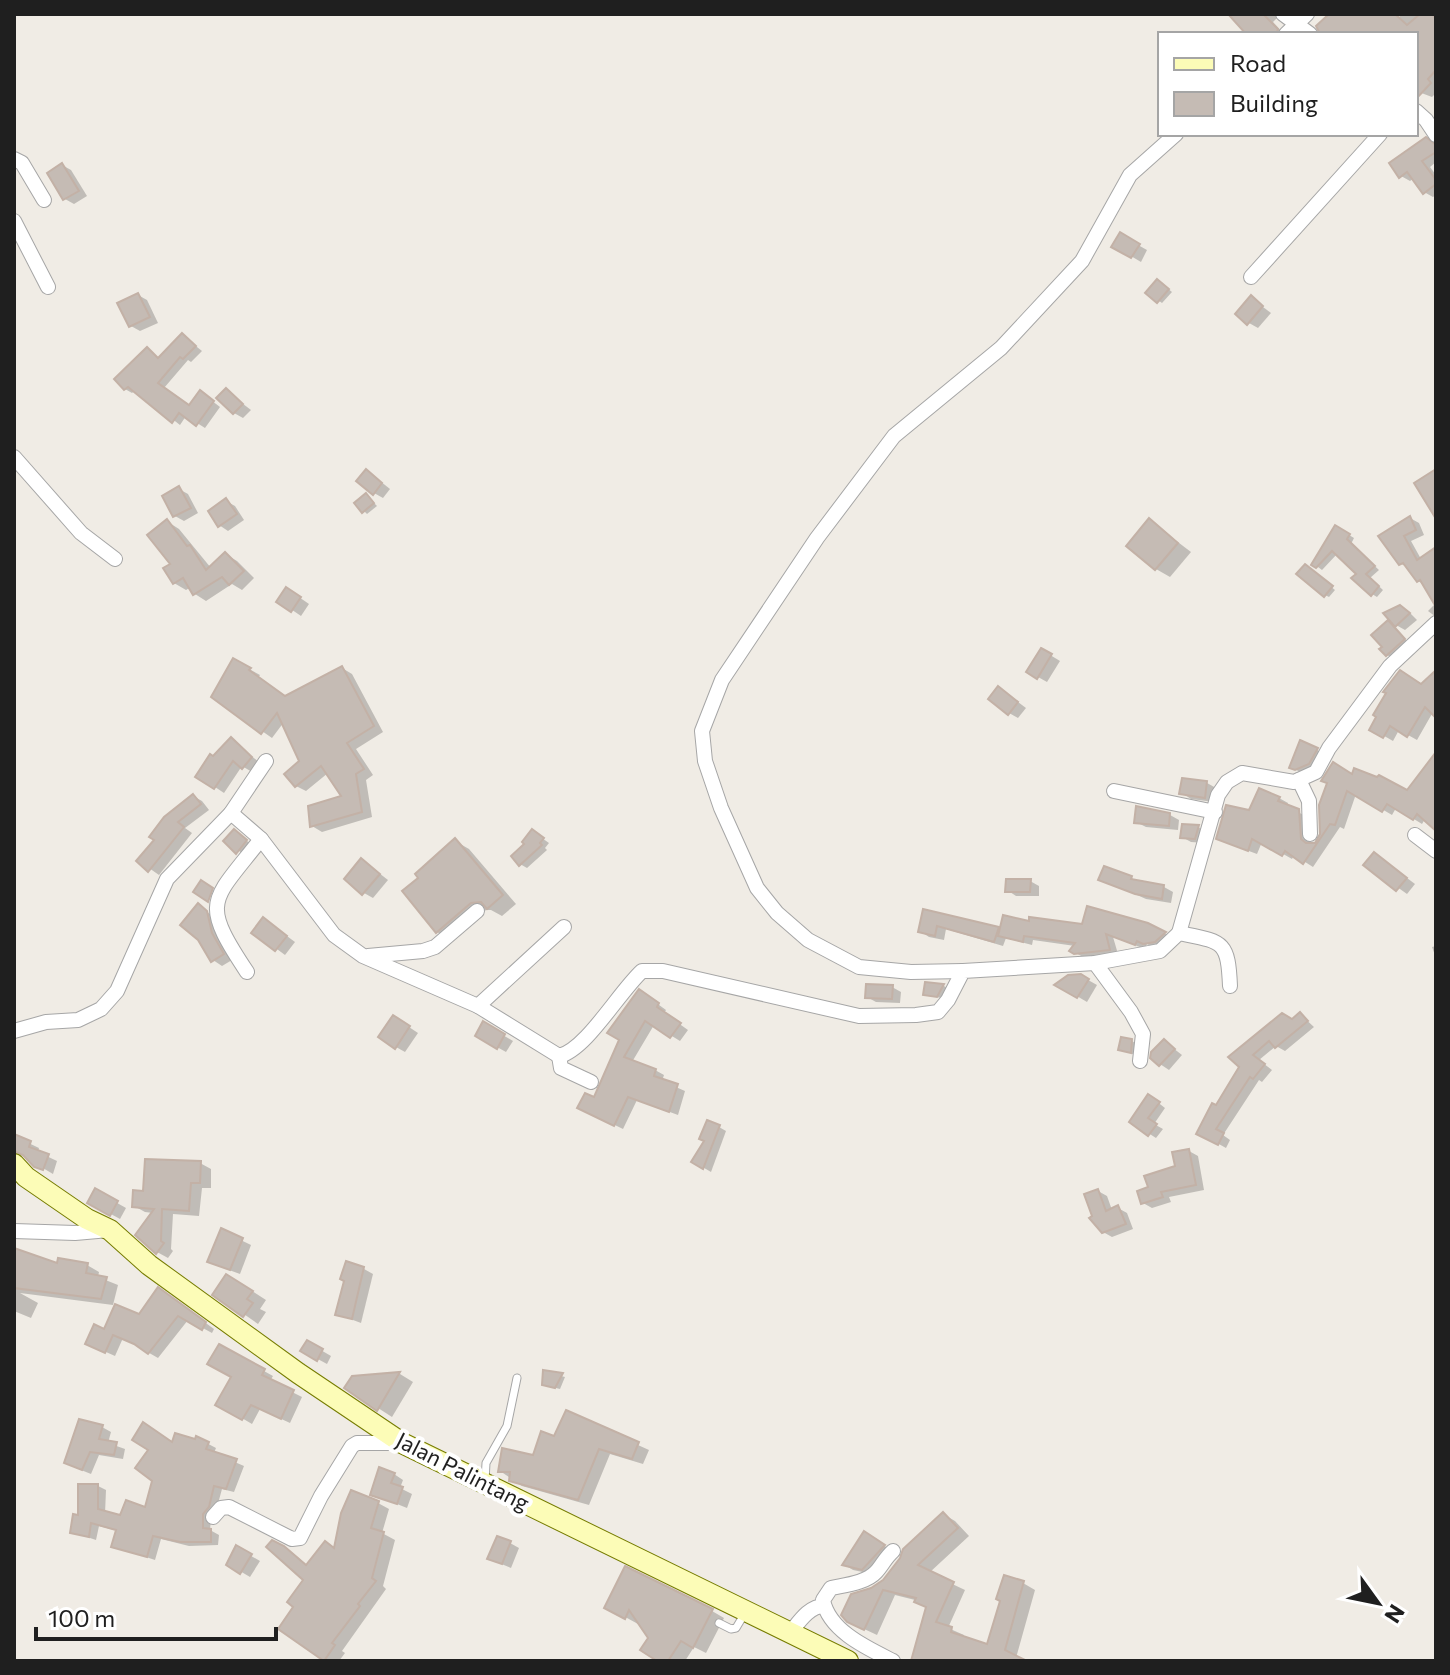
<svg xmlns="http://www.w3.org/2000/svg" width="1450" height="1675" viewBox="0 0 1450 1675" font-family="Commissioner,sans-serif">
<style>
.shadow{fill:#0003}
.building{fill:#c5bbb4;stroke:#c3b1a6;stroke-width:2}
.lines{fill:none;stroke-linecap:round;stroke-linejoin:round}
.lane-casing{stroke:#a6a6a6;stroke-width:9}
.street-casing{stroke:#a6a6a6;stroke-width:16}
.secondary-casing{stroke:#767c00;stroke-width:22}
.lane{stroke:#fff;stroke-width:7}
.street{stroke:#fff;stroke-width:14}
.secondary{stroke:#fcfcb7;stroke-width:20}
.labels{text-anchor:middle;dominant-baseline:central;stroke-width:8;stroke-linejoin:round;paint-order:stroke}
.street-label{font-size:22px;fill:#1f1f1f;stroke:#fff}
</style>
<rect width="100%" height="100%" fill="#f0ece5"/>
<!-- shadow -->
<g class="shadow">
<path d="M1230,14H1281L1273,22L1284,34H1247Z"/>
<path d="M1325,14H1384L1393,23L1402,14H1436V93L1432,97L1416,91V34H1329L1328,17Z"/>
<path d="M1436,146V162L1430,167L1436,175V195L1433,197L1424,192L1414,178L1410,181L1401,176Z"/>
<path d="M62,165L71,170L87,196L74,204L65,199Z"/>
<path d="M1120,235L1147,250L1141,262L1114,246Z"/>
<path d="M1161,283L1172,292L1162,303L1148,293Z"/>
<path d="M138,295L147,300L158,323L140,331L131,326Z"/>
<path d="M1251,298L1271,313L1258,328L1249,323Z"/>
<path d="M182,335L202,351L191,362L188,360L164,388L190,407L207,397L220,407L205,428L186,416L180,425L135,390L132,393L125,389L147,350L160,359Z"/>
<path d="M226,391L251,410L243,418L234,413Z"/>
<path d="M375,477L390,489L383,498L374,493Z"/>
<path d="M179,489L188,494L198,513L184,521L175,516Z"/>
<path d="M366,495L377,506L367,514L364,511Z"/>
<path d="M226,501L235,506L244,520L228,531L219,525Z"/>
<path d="M1410,518L1419,523L1424,535L1411,541L1421,559L1436,549V603L1425,585L1418,581L1410,569L1400,563L1381,536Z"/>
<path d="M1150,521L1191,552L1170,577L1156,569L1129,546Z"/>
<path d="M168,522L179,529L211,568L225,554L237,561L254,578L242,590L232,584L206,601L195,594L191,587L186,590L174,583Z"/>
<path d="M1336,527L1354,538L1351,544L1379,570L1370,578L1383,590L1377,597L1372,594L1359,574L1338,553L1322,570L1314,564Z"/>
<path d="M1309,569L1335,590L1329,597L1325,595Z"/>
<path d="M296,595L309,604L301,616L279,601Z"/>
<path d="M1436,603V617L1428,611Z"/>
<path d="M1410,613L1417,620L1405,630L1396,625Z"/>
<path d="M1388,623L1410,644L1394,659L1387,655Z"/>
<path d="M1042,650L1060,661L1047,682L1029,672Z"/>
<path d="M234,661L260,675L258,678L286,698L342,668L352,674L383,732L356,749L373,775L366,780L372,817L322,832L312,826L344,797L328,773L306,791L296,786L302,761L284,722L272,738L213,697Z"/>
<path d="M1436,672V715L1433,712L1417,740L1399,730L1393,741L1372,729Z"/>
<path d="M999,688L1026,708L1018,718L1009,713Z"/>
<path d="M232,740L260,763L252,772L242,766L224,793L200,777Z"/>
<path d="M1317,750L1326,755L1318,769L1300,772L1291,767Z"/>
<path d="M1436,755V829L1425,819L1422,824L1396,808L1392,815L1356,794L1344,829L1340,827L1313,867L1294,855L1292,859L1262,842L1257,854L1227,843L1250,812L1279,798L1288,803L1287,807L1308,817L1310,845H1316L1353,777L1408,793Z"/>
<path d="M1207,783L1216,788L1214,802L1191,799L1182,793Z"/>
<path d="M193,796L202,801L209,810L185,828L192,833L159,875L139,861Z"/>
<path d="M1170,815L1179,820L1178,830L1146,827L1136,822Z"/>
<path d="M1183,826L1198,827L1207,832L1204,843L1191,842L1182,837Z"/>
<path d="M235,832L255,847L247,857L226,841Z"/>
<path d="M539,836L549,843L545,848L547,850L527,868L520,864L527,844Z"/>
<path d="M455,841L469,849L516,904L502,916L491,910H486L451,940L437,932Z"/>
<path d="M362,860L388,880L373,898L364,893Z"/>
<path d="M1383,860L1415,884L1407,894L1366,865Z"/>
<path d="M1131,878L1138,882L1164,887L1173,892L1171,903L1146,899L1101,879Z"/>
<path d="M1030,881L1039,886V896H1016L1007,890Z"/>
<path d="M198,906L216,918L232,960L222,966L213,960L200,939Z"/>
<path d="M925,911L1001,931L1030,923L1084,926L1147,924L1173,938L1154,948L1147,944L1145,949L1113,937L1118,954L1085,958L1072,951L1075,946L1033,940L1032,945L1006,938L1003,946L946,929L944,940L929,937L920,931Z"/>
<path d="M272,925L295,942L285,955L254,932Z"/>
<path d="M1436,946V958L1432,947Z"/>
<path d="M1081,976L1097,985L1087,1002L1058,985Z"/>
<path d="M927,984L944,986L947,988L942,998L929,996L925,994Z"/>
<path d="M892,987L901,992L900,1003L876,1002L867,997Z"/>
<path d="M648,997L666,1010L664,1013L688,1030L680,1041L654,1025L632,1062L655,1070L664,1075L662,1081L685,1091L678,1115L637,1100L623,1129L588,1112Z"/>
<path d="M1300,1014L1314,1027L1285,1051L1276,1046L1259,1060L1272,1070L1262,1082L1259,1080L1223,1135L1230,1140L1226,1148L1199,1133L1242,1067L1231,1057Z"/>
<path d="M403,1023L418,1033L405,1052L396,1047Z"/>
<path d="M484,1024L513,1041L506,1052L477,1036Z"/>
<path d="M1132,1041L1141,1047L1140,1057L1120,1049Z"/>
<path d="M1164,1041L1182,1055L1169,1070L1160,1064Z"/>
<path d="M1156,1101L1165,1108L1154,1124L1163,1129L1156,1138L1131,1122Z"/>
<path d="M719,1127L726,1131L711,1172L694,1162Z"/>
<path d="M16,1137L39,1148L38,1152L57,1161L53,1174L14,1151Z"/>
<path d="M1189,1151L1198,1156L1204,1190L1169,1197L1171,1202L1152,1208L1143,1203L1150,1188L1177,1167Z"/>
<path d="M200,1163L211,1169V1188H202L199,1216L173,1214L171,1249L173,1251L168,1258L157,1252L153,1213L145,1212L134,1206L145,1193Z"/>
<path d="M96,1191L126,1208L120,1219L89,1202Z"/>
<path d="M1098,1191L1107,1196L1112,1210L1118,1208L1127,1213L1133,1229L1112,1237L1103,1232Z"/>
<path d="M222,1231L251,1245L240,1274L218,1266Z"/>
<path d="M14,1250L58,1265H87L99,1272L98,1277L118,1285L113,1305L20,1293L38,1303L31,1318L14,1311Z"/>
<path d="M364,1269L373,1274L361,1323L337,1314Z"/>
<path d="M241,1284L266,1300L260,1309L266,1312L258,1324L215,1294Z"/>
<path d="M167,1295L214,1329L212,1333L188,1320L158,1358L123,1338L115,1356L97,1348L105,1331L139,1316Z"/>
<path d="M307,1342L331,1356L327,1364L303,1351Z"/>
<path d="M220,1347L273,1376L270,1381L302,1397L290,1423L260,1409L252,1424L218,1404L233,1376Z"/>
<path d="M545,1372L565,1377L560,1389L548,1386Z"/>
<path d="M400,1374L413,1382L392,1417L347,1388L353,1378Z"/>
<path d="M567,1413L649,1450L643,1464L610,1454L589,1505L522,1486L500,1471L534,1458L555,1438Z"/>
<path d="M102,1427L111,1432L108,1443L125,1449L123,1459L99,1455L91,1474L76,1468Z"/>
<path d="M197,1438L216,1448L214,1453L244,1466L234,1492L222,1489L216,1511L211,1519L210,1530L219,1535L218,1545L189,1546L161,1539L155,1560L113,1546L118,1531L99,1526L96,1540L72,1532L98,1486L106,1490L105,1514L121,1518L147,1510L174,1444L196,1441Z"/>
<path d="M394,1474L403,1480L400,1488L412,1494L407,1508L372,1494Z"/>
<path d="M378,1503L389,1509L382,1533L395,1540L383,1586L386,1589L342,1651L345,1653L339,1661H328L281,1628L296,1606L306,1580L273,1543L295,1555L308,1566L336,1549Z"/>
<path d="M943,1514L955,1521L969,1536L929,1573L965,1590L948,1628L964,1635L963,1638L989,1647L1023,1583L1035,1590L1016,1658L1022,1661H913L928,1607L915,1600L895,1595L877,1635L862,1628L871,1590L884,1581Z"/>
<path d="M864,1534L893,1551L872,1574L853,1570L845,1565Z"/>
<path d="M510,1543L519,1548L511,1568L499,1563Z"/>
<path d="M237,1548L260,1561L250,1577L228,1564Z"/>
<path d="M607,1607L712,1611L724,1618L706,1653L694,1647L685,1661H660L651,1638L640,1622L638,1624Z"/>
</g>
<!-- building -->
<g class="building">
<path d="M1228,14H1263L1278,29L1276,34H1246Z"/>
<path d="M1329,14H1395L1407,25L1420,14H1432L1436,19V70L1428,79L1431,83L1416,99V34H1320L1316,26Z"/>
<path d="M1426,137L1436,145V152L1422,161L1436,180V184L1423,194L1407,172L1399,178L1389,163Z"/>
<path d="M62,163L79,191L63,200L47,173Z"/>
<path d="M1120,232L1140,244L1131,258L1111,247Z"/>
<path d="M1157,279L1169,289L1157,303L1145,293Z"/>
<path d="M138,293L150,317L129,327L117,303Z"/>
<path d="M1251,295L1263,306L1247,325L1235,314Z"/>
<path d="M182,333L196,346L183,359L180,357L158,383L189,405L200,390L214,401L196,426L179,413L172,423L128,387L124,390L114,379L147,347L158,358Z"/>
<path d="M226,388L243,404L233,414L216,398Z"/>
<path d="M366,469L382,483L373,495L356,481Z"/>
<path d="M1436,469V519L1414,483Z"/>
<path d="M179,486L191,508L173,517L162,496Z"/>
<path d="M366,493L374,503L362,513L354,503Z"/>
<path d="M226,498L237,514L218,527L208,511Z"/>
<path d="M1410,516L1416,530L1404,536L1417,560L1436,547V607L1420,580L1417,582L1403,563L1399,565L1378,536Z"/>
<path d="M1149,518L1178,543L1155,570L1126,546Z"/>
<path d="M167,519L187,546L190,545L206,570L225,552L244,571L229,585L222,577L193,595L183,578L173,584L163,568L170,564L147,535Z"/>
<path d="M1335,525L1350,534L1347,539L1375,566L1366,574L1379,586L1371,596L1351,578L1356,574L1332,551L1316,568L1311,565Z"/>
<path d="M1305,564L1333,586L1324,597L1296,574Z"/>
<path d="M286,587L301,597L291,612L276,602Z"/>
<path d="M1400,605L1410,613L1395,627L1383,613Z"/>
<path d="M1388,620L1405,639L1386,656L1379,649L1382,647L1371,635Z"/>
<path d="M1041,648L1052,654L1037,679L1026,672Z"/>
<path d="M233,658L251,668L249,670L285,696L342,666L374,726L347,743L364,769L356,774L362,812L310,827L308,806L341,796L321,766L295,787L284,774L299,761L277,713L261,734L211,697Z"/>
<path d="M1400,670L1421,684L1436,670V718L1425,707L1407,737L1390,726L1383,738L1369,730L1376,717L1373,715L1386,693L1383,692Z"/>
<path d="M998,686L1018,702L1008,715L988,699Z"/>
<path d="M231,737L252,757L242,769L233,761L214,789L195,777L210,754L213,756Z"/>
<path d="M1300,740L1318,748L1309,764L1295,770L1289,768Z"/>
<path d="M1436,752V831L1417,814L1413,820L1387,804L1382,812L1347,791L1335,825L1330,824L1303,864L1285,851L1282,856L1252,839L1248,851L1216,839L1226,805L1249,810L1259,788L1280,797L1278,801L1299,809L1301,839L1306,843H1315L1320,834L1319,805L1327,783L1321,781L1333,762L1352,774L1354,768L1377,777L1379,775L1407,790Z"/>
<path d="M1182,778L1207,781L1205,798L1179,794Z"/>
<path d="M193,794L201,804L178,822L184,827L148,872L136,861L154,840L149,837L164,817Z"/>
<path d="M1136,806L1170,813L1169,826L1134,823Z"/>
<path d="M1182,824L1199,825L1195,839L1180,838Z"/>
<path d="M234,829L247,840L236,854L223,841Z"/>
<path d="M532,829L544,838L540,843L542,845L519,866L511,856L524,844L522,842Z"/>
<path d="M455,838L503,895L487,909L481,902L471,903L436,933L402,891L418,878L415,874Z"/>
<path d="M1374,852L1407,878L1396,891L1363,865Z"/>
<path d="M361,858L380,874L362,895L344,879Z"/>
<path d="M1104,866L1132,876L1131,879L1164,885L1162,899L1135,894L1098,880Z"/>
<path d="M1006,879H1031L1030,892H1005Z"/>
<path d="M201,880L213,888L208,902L193,892Z"/>
<path d="M198,903L207,911L212,933L224,954L211,962L198,940L180,925Z"/>
<path d="M1087,906L1148,923L1166,932L1155,942L1143,944L1137,941L1135,945L1106,934L1110,950L1074,954L1069,951L1075,943L1024,936L1023,942L998,936L1003,915L1029,921V917L1082,924Z"/>
<path d="M923,909L999,927L994,942L937,926L935,936L918,932Z"/>
<path d="M263,917L287,936L275,951L251,933Z"/>
<path d="M1081,974L1089,979L1077,998L1054,985L1068,975Z"/>
<path d="M925,982L944,984L937,997L923,995Z"/>
<path d="M866,984L893,985L892,999L865,998Z"/>
<path d="M639,989L659,1003L657,1007L681,1023L670,1038L645,1021L624,1057L656,1069L654,1076L678,1084L669,1112L628,1097L614,1126L577,1108L585,1093L594,1097L619,1040L607,1033Z"/>
<path d="M1300,1012L1308,1021L1275,1048L1269,1041L1253,1055L1265,1064L1253,1079L1250,1077L1216,1129L1224,1133L1218,1145L1196,1134L1212,1103L1216,1105L1239,1067L1228,1057L1282,1013L1292,1019Z"/>
<path d="M393,1015L410,1026L395,1049L378,1037Z"/>
<path d="M483,1021L505,1034L497,1049L475,1036Z"/>
<path d="M1121,1037L1132,1039L1131,1053L1118,1050Z"/>
<path d="M1164,1039L1175,1049L1159,1066L1150,1058L1151,1052Z"/>
<path d="M1148,1094L1160,1102L1148,1118L1157,1124L1148,1136L1129,1122Z"/>
<path d="M707,1120L720,1125L703,1169L691,1162L704,1141L699,1139Z"/>
<path d="M14,1134L31,1141L29,1147L49,1154L43,1170L34,1167L23,1155L14,1151Z"/>
<path d="M1189,1149L1196,1185L1161,1192L1163,1197L1141,1204L1137,1191L1148,1187L1144,1176L1175,1166L1172,1152Z"/>
<path d="M145,1159L201,1161L200,1183H191L189,1211L162,1209L161,1241L164,1243L156,1254L135,1235L154,1209L132,1207L133,1190L143,1191Z"/>
<path d="M95,1188L118,1201L110,1216L87,1203Z"/>
<path d="M1098,1189L1106,1211L1118,1205L1126,1224L1102,1233L1089,1218L1092,1216L1084,1194Z"/>
<path d="M221,1228L243,1238L230,1270L207,1262Z"/>
<path d="M14,1248L57,1263L58,1258L88,1263L86,1273L107,1277L101,1299L14,1288Z"/>
<path d="M346,1261L364,1267L352,1319L335,1315L344,1281L340,1279Z"/>
<path d="M226,1274L253,1291L247,1299L253,1303L243,1317L212,1295Z"/>
<path d="M158,1287L206,1322L202,1330L178,1316L148,1354L134,1344L113,1335L105,1353L85,1344L94,1324L104,1329L115,1304L139,1314Z"/>
<path d="M307,1340L323,1349L317,1361L300,1351Z"/>
<path d="M219,1344L265,1369L262,1375L294,1390L281,1419L251,1405L242,1420L215,1405L231,1377L207,1364Z"/>
<path d="M543,1370L563,1373L555,1388L542,1385Z"/>
<path d="M400,1372L377,1411L344,1388L352,1376Z"/>
<path d="M566,1410L639,1442L632,1459L599,1449L578,1500L509,1481L510,1472H498L502,1448L533,1455L541,1431L554,1436Z"/>
<path d="M79,1419L103,1425L99,1439L117,1442L114,1455L90,1452L82,1470L64,1463Z"/>
<path d="M143,1422L172,1442L175,1433L195,1439L196,1436L209,1442L206,1449L237,1459L226,1489L214,1486L209,1507L203,1514V1528L211,1529V1542H180L153,1536L147,1557L111,1547L116,1530L91,1523L89,1537L70,1533L73,1514L78,1515V1484H98V1509L120,1515L126,1500L145,1507L152,1481L135,1468L148,1450L132,1440Z"/>
<path d="M379,1467L395,1473L391,1483L403,1487L397,1504L370,1495Z"/>
<path d="M351,1490L379,1501L371,1528L384,1532L372,1578L376,1581L358,1604L360,1606L332,1643L335,1645L324,1661L278,1629L293,1607L287,1602L303,1580L266,1547L272,1540L284,1546L306,1565L325,1541L334,1548L341,1513Z"/>
<path d="M943,1512L958,1528L918,1565L954,1582L936,1622L952,1627L951,1632L987,1644L1000,1601L996,1599L1004,1575L1024,1581L1005,1650L1027,1661H911L926,1607L914,1602L916,1598L883,1590L864,1630L847,1622L841,1615L851,1594L871,1588L883,1580L900,1558L903,1549Z"/>
<path d="M864,1531L885,1545L862,1570L842,1565Z"/>
<path d="M497,1536L511,1541L502,1564L487,1559Z"/>
<path d="M236,1545L252,1554L240,1574L226,1565Z"/>
<path d="M625,1566L713,1609L693,1648L681,1641L668,1661H657L640,1650L648,1638L629,1610L625,1619L604,1608Z"/>
</g>
<g class="lines">
<!-- lane casing -->
<g class="lane-casing">
<g id="lane">
<path d="M485,1481L486,1463L507,1426L517,1378"/>
<path d="M719,1623L731,1629L736,1628L745,1613"/>
</g>
</g>
<!-- street casing -->
<g class="street-casing">
<g id="street">
<path d="M1283,14L1310,34"/>
<path d="M1286,34L1307,14"/>
<path d="M1416,111L1426,120L1436,135"/>
<path d="M14,159L22,163L44,200"/>
<path d="M14,221L48,287"/>
<path d="M1251,277L1380,134"/>
<path d="M14,457L81,533L115,559"/>
<path d="M1299,780L1309,801L1310,834"/>
<path d="M1114,791L1215,812"/>
<path d="M231,813L266,761"/>
<path d="M1415,835L1436,851"/>
<path d="M1179,933L1218,795L1227,782L1242,773L1294,782L1316,772L1329,748L1390,666L1436,623"/>
<path d="M368,956L423,951L435,947L477,911"/>
<path d="M1095,963L1131,1012L1143,1034L1140,1061"/>
<path d="M963,971L911,972L859,967L808,940L777,913L757,888L721,808L705,761L702,731L722,680L817,538L894,436L1001,348L1082,261L1130,175L1176,134"/>
<path d="M247,972C199,900 212,902 261,839"/>
<path d="M478,1006L564,927"/>
<path d="M14,1031L46,1022L78,1020L101,1009L117,991L167,879L231,813L261,839L334,935L363,956L478,1006L559,1056C586,1050 619,992 642,971H663L859,1016L916,1015L938,1012L948,1000L963,971L1095,963L1160,951L1179,933C1223,942 1228,940 1230,986"/>
<path d="M559,1056L561,1068L591,1082"/>
<path d="M14,1231L75,1233L109,1230"/>
<path d="M213,1517L221,1508L229,1507L292,1539L300,1538L321,1496L352,1446L357,1443H402"/>
<path d="M790,1633C799,1622 809,1606 824,1606"/>
<path d="M893,1661C867,1648 829,1631 823,1600L831,1588C844,1585 866,1583 876,1572C882,1566 885,1558 893,1551"/>
</g>
</g>
<!-- secondary casing -->
<g class="secondary-casing">
<path id="secondary" d="M14,1164L26,1177L87,1219L110,1230L149,1265L298,1373L402,1443L848,1661"/>
</g>
<!-- lane -->
<use href="#lane" class="lane"/>
<!-- street -->
<use href="#street" class="street"/>
<!-- secondary -->
<use href="#secondary" class="secondary"/>
</g>
<g class="labels">
<!-- street labels -->
<g class="street-label">
<text transform="translate(463 1471) rotate(27)">Jalan Palintang</text>
</g>
</g>
<!-- border -->
<rect width="1450" height="1675" fill="none" stroke="#1f1f1f" stroke-width="32"/>
<!-- legend -->
<rect x="1158" y="32" width="260" height="104" fill="#ffffff" stroke="#a5a5a5" stroke-width="2"/>
<rect x="1174" y="58" width="40" height="12" fill="#fcfcb7" stroke="#a5a5a5" stroke-width="2"/>
<text x="1230" y="72" font-size="24" fill="#1f1f1f">Road</text>
<rect x="1174" y="92" width="40" height="24" fill="#c5bbb4" stroke="#a5a5a5" stroke-width="2"/>
<text x="1230" y="112" font-size="24" fill="#1f1f1f">Building</text>
<!-- north arrow -->
<g transform="translate(1378 1603) rotate(123)" stroke="#ffffff" stroke-width="6" paint-order="stroke">
<path d="M0-6L14 30L0 20L-14 30Z" fill="#1f1f1f"/>
<text y="-12" font-size="22" font-weight="bold" text-anchor="middle" fill="#1f1f1f">N</text>
</g>
<!-- scale -->
<path d="M36 1627v12h240v-12" fill="none" stroke="#1f1f1f" stroke-width="4"/>
<text x="48" y="1627" font-size="24" fill="#1f1f1f" stroke="#ffffff" stroke-width="6" paint-order="stroke">100 m</text>
</svg>
